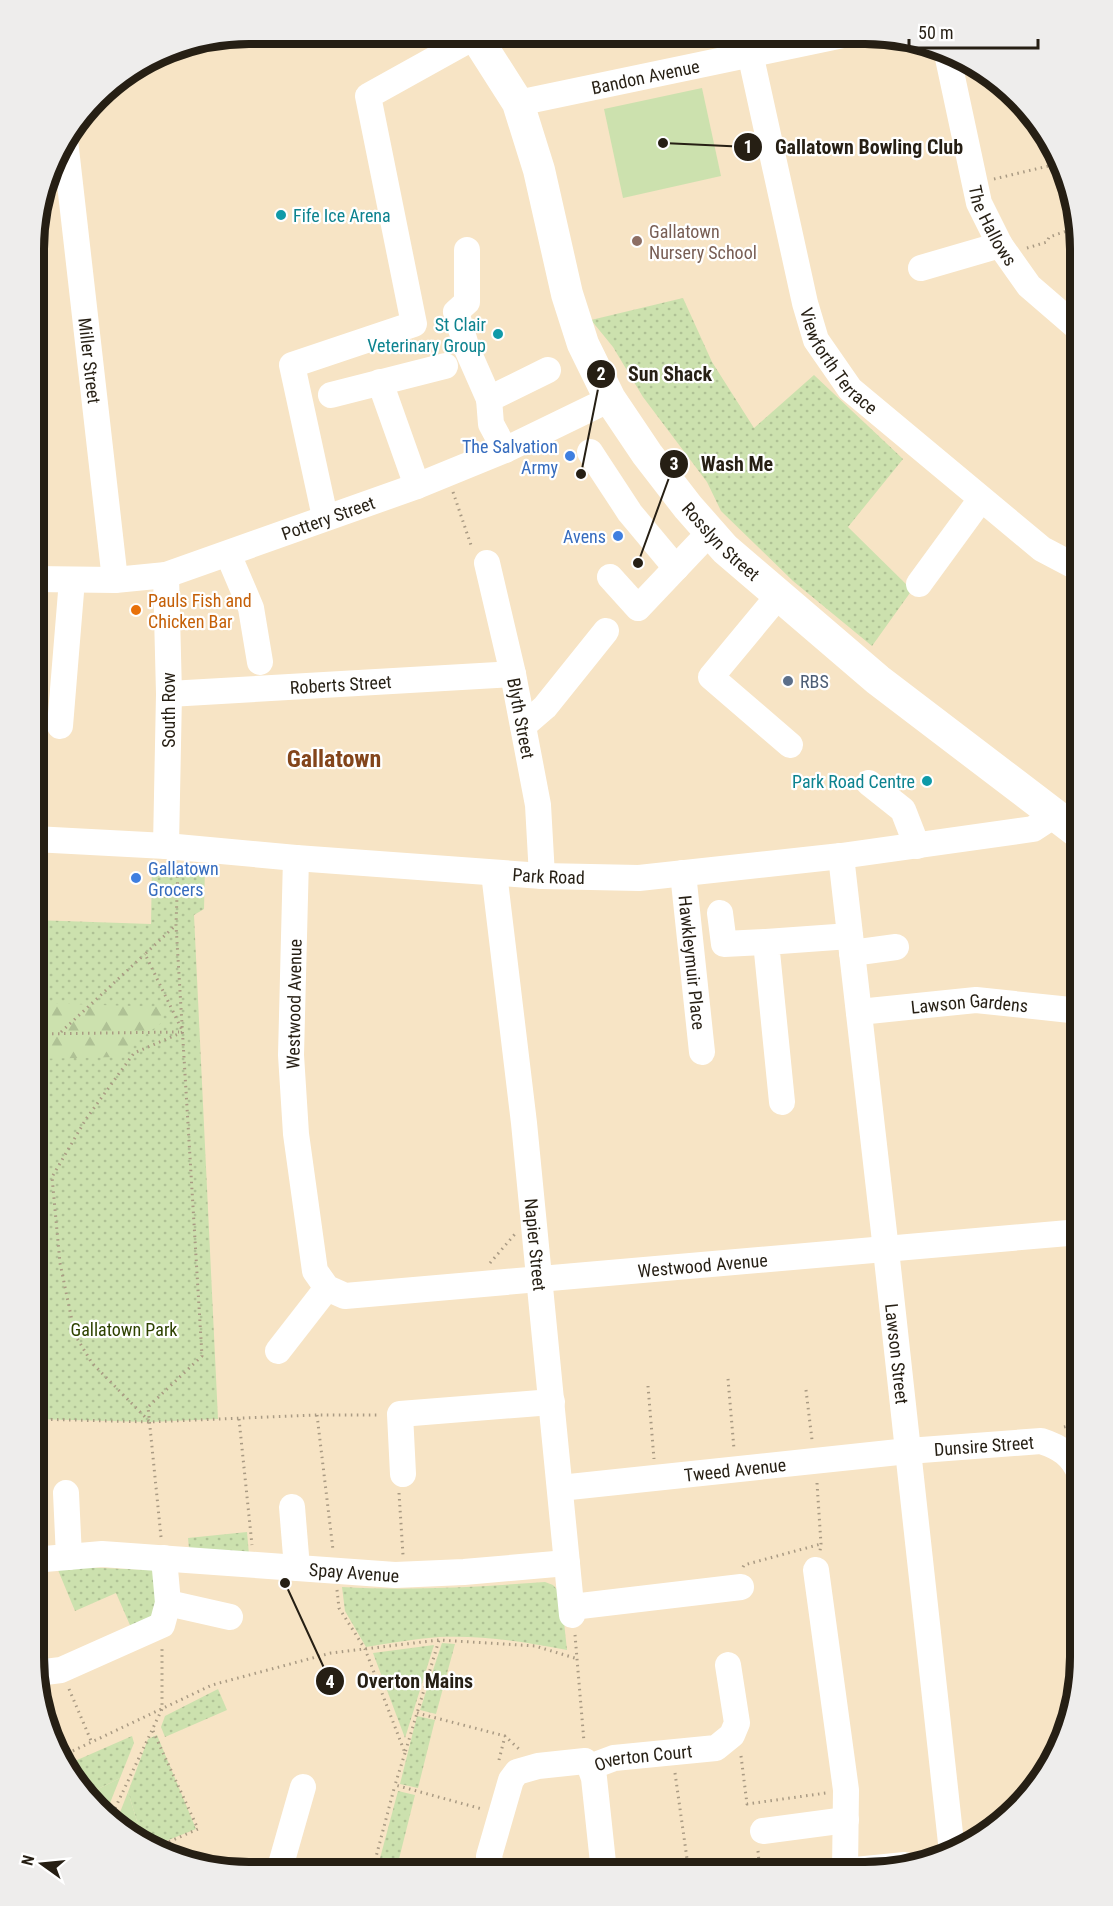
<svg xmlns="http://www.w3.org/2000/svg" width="1113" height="1906" viewBox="0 0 1113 1906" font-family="'Roboto Condensed',sans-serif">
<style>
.grass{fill:url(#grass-dots)}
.forest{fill:url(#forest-firs)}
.garden{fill:#cce1ae}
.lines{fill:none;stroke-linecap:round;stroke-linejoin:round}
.path{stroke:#a99a83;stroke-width:3;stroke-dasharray:1.5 4.5;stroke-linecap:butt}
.minor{stroke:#fff;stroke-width:26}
.major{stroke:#fff;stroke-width:32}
.culture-dot{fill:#0f9aa8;stroke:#fff;stroke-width:2}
.education-dot{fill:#8d6e63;stroke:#fff;stroke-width:2}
.shop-dot{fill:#3f7fe0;stroke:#fff;stroke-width:2}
.food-dot{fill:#e8710a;stroke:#fff;stroke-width:2}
.service-dot{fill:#5c6f8a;stroke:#fff;stroke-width:2}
.labels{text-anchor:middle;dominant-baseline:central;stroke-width:4.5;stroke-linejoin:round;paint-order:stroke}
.street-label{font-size:18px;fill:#261f14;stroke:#fff}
.culture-label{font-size:18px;fill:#0d838f;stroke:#fff;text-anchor:end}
.education-label{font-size:18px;fill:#785e54;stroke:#fff;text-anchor:start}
.shop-label{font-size:18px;fill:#366cbe;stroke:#fff;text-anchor:end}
.food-label{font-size:18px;fill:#c56008;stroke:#fff;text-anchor:start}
.service-label{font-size:18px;fill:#4e5e75;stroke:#fff;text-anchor:start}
.park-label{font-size:18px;fill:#2e4200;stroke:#fff}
.district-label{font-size:24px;font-weight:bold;fill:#83451b;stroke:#fff}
.rim{fill:none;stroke:#261f14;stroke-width:8}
.leader{fill:none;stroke:#261f14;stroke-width:2}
.callout-dot{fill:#261f14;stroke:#fff;stroke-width:2}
.mark-label{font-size:18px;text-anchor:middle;font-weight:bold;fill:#fff}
.callout-label{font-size:20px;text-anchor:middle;font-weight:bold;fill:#261f14;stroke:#fff;stroke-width:4.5;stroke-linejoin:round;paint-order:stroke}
</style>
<defs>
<pattern id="grass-dots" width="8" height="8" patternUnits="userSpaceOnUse" patternTransform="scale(1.5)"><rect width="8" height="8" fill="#cce1ae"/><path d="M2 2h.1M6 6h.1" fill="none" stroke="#afc195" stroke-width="1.8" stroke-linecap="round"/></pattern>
<pattern id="forest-firs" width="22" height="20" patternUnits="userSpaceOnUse" patternTransform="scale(1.5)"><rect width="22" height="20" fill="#cce1ae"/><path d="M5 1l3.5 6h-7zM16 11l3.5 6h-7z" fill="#afc195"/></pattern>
</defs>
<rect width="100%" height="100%" fill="#f7e4c5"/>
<!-- grass -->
<g class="grass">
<path d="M683,298L712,362L754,428L814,375L903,459L848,527L912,590L872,646L793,581L721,511L707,482L643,397L613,347L591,320Z"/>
<path d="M152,864L205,867L204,909L194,915L218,1419L150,1422L33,1419L34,920L151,924Z"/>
<path d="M247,1532L249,1555L189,1548L188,1538Z"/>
<path d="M74,1567L153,1570L158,1614L133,1632L116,1593L75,1611L58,1570Z"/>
<path d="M545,1582L553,1585L561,1594L567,1650C525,1642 483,1635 439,1637C415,1639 390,1643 366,1647L345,1611L342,1587C410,1591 477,1587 545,1582Z"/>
<path d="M442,1643L455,1644L436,1714L420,1710Z"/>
<path d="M434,1645L405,1738L373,1653Z"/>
<path d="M218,1689L227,1710L165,1737L161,1727L165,1716Z"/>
<path d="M417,1716L435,1720L418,1788L400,1784Z"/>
<path d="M157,1735L196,1829L156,1845L132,1835L140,1831L128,1792L148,1739Z"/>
<path d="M132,1736L134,1743L120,1778L90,1793L68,1764Z"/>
<path d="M398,1791L415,1795L397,1867L379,1862Z"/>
</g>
<!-- forest -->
<path class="forest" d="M34,928H46L37,1003L165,1007L161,1023L117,1057L34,1059Z"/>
<!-- garden -->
<g class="garden">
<path d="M702,88L721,176L623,198L604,109Z"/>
<path d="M120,1778L106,1813L90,1793Z"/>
<path d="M128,1792L140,1831L132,1835L118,1829L115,1825Z"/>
</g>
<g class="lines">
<!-- path -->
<g class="path">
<path d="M994,179L1061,163"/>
<path d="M1027,248L1047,242L1049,237L1076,228"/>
<path d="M453,492L472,548"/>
<path d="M61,1032L145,954"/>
<path d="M34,1034L179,1032"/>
<path d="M490,1263L515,1234"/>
<path d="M728,1379L734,1449"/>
<path d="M648,1386L654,1459"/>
<path d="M806,1390L812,1440"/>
<path d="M317,1415L333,1550"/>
<path d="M33,1419L150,1422L317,1415H379"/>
<path d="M239,1419L252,1545"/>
<path d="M149,1421L92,1363L75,1335L60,1263L52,1177L86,1119L134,1053L183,1032L145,954L176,925"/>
<path d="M1064,1427L1080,1423"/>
<path d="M817,1483L821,1544L820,1551"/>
<path d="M399,1493L403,1555"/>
<path d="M161,1537L148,1407L202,1356L176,925L178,867"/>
<path d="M743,1567L744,1565L821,1544"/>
<path d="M337,1590L339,1608L365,1649L405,1753L439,1640"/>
<path d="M575,1635L584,1742"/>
<path d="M69,1689L92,1743"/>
<path d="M417,1713L505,1736L521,1751"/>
<path d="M153,1731L198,1829L159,1846"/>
<path d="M405,1753L395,1785L482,1809"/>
<path d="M62,1756L212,1685L331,1653L439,1640L535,1646L578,1659"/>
<path d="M741,1756L747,1804L826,1793"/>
<path d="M499,1760L505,1736"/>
<path d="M675,1773L689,1873"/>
<path d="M110,1819L162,1709V1647"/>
<path d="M758,1851L760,1873"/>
<path d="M372,1872L395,1785"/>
</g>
<!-- minor -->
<g class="minor">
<path id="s1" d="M750,53L805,303L816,340L850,389L1042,549L1080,569"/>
<path id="s2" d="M948,58L979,203L1000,245L1029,286L1080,330"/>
<path id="s3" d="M518,103L843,35"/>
<path id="s4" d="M65,140L115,580"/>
<path d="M467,250V302L456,312L467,349L489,399"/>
<path d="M921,268L1000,245"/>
<path d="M380,382L417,486"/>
<path d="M331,395L445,366"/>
<path d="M505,450L491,424L489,399L548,370"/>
<path d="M590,452L630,513L676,568"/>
<path d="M325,517L292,365L414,324L368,96L476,36"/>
<path d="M228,554L251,608L260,662"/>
<path id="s5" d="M487,563L513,674L538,805L542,876"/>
<path d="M166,575L169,694L166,846"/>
<path d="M610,577L638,608L710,532"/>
<path id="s6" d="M34,579L115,580L166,575L417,486L505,450L610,399"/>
<path d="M919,584L981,499"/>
<path d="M779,595L711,677L790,745"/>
<path id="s7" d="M169,694L513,674"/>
<path d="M60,726L72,580"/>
<path d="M523,726L545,707L606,631"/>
<path d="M869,783L903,810L917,846"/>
<path id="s8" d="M34,839L166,846L296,858L542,876L639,878L841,856L1033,829L1056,814"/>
<path id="s9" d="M841,856L886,1250L952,1852"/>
<path id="s10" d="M296,858L291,1055L296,1134L315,1271L327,1288L345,1296L1080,1232"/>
<path id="s11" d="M494,873L524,1123L572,1615"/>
<path id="s12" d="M683,873L702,1052"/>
<path d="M720,913L724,944L766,942"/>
<path d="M852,953L896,947"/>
<path id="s13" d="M859,1012L976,1000L1080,1011"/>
<path d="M782,1102L766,942L850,936"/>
<path d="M278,1351L327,1288"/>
<path d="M403,1474L400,1414L552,1402"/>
<path id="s14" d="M560,1488L908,1451L1041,1441C1060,1447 1072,1455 1080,1474"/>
<path d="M66,1493L69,1557"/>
<path d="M292,1507L297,1568"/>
<path id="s15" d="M33,1560L102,1554L395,1575L464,1572L567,1563"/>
<path d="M816,1570L846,1790L845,1871L905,1865"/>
<path d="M168,1603L230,1617"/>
<path d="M572,1607L741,1587"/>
<path d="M37,1673L61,1670L162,1625L168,1603L164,1558"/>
<path d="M590,1767L594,1778L604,1872"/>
<path d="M763,1831L846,1820"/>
<path d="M279,1871L303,1787"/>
<path id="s16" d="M492,1872L489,1856L511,1780L517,1772L538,1766L585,1761L590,1767L614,1758L716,1748L732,1735L737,1723L728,1665"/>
</g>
<!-- major -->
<path class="major" id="s17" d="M474,34L518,103L539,170L567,294L583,344L610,399L647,454L688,507L725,549L878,680L1080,834"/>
</g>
<!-- markers -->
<g class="culture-dot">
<circle cx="281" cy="215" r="6"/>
<circle cx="498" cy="334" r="6"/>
<circle cx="927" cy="781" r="6"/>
</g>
<circle class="education-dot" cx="637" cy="241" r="6"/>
<g class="shop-dot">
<circle cx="570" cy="456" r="6"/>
<circle cx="618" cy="536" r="6"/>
<circle cx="136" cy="878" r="6"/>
</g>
<circle class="food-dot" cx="136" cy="610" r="6"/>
<circle class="service-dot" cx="788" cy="681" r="6"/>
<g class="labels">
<!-- street labels -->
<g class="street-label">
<text stroke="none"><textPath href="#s3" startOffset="130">Bandon Avenue</textPath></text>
<text stroke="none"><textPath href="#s2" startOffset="174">The Hallows</textPath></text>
<text stroke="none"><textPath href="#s1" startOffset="324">Viewforth Terrace</textPath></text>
<text stroke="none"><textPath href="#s4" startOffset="222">Miller Street</textPath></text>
<text stroke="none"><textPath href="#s6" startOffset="304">Pottery Street</textPath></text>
<text stroke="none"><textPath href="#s17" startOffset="574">Rosslyn Street</textPath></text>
<text stroke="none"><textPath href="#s7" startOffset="172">Roberts Street</textPath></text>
<text transform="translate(168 710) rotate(-90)">South Row</text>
<text stroke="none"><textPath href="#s5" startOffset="159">Blyth Street</textPath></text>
<text stroke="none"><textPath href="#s8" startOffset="516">Park Road</textPath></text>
<text stroke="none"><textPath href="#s12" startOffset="90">Hawkleymuir Place</textPath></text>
<text transform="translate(294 1004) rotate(-89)">Westwood Avenue</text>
<text stroke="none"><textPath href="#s13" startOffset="111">Lawson Gardens</textPath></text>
<text stroke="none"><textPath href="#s11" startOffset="374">Napier Street</textPath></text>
<text stroke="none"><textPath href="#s10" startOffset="814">Westwood Avenue</textPath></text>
<text stroke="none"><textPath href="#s9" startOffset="501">Lawson Street</textPath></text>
<text stroke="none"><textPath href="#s14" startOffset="426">Dunsire Street</textPath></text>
<text stroke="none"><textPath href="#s14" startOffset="176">Tweed Avenue</textPath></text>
<text stroke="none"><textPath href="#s15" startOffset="322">Spay Avenue</textPath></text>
<text stroke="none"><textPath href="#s16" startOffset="237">Overton Court</textPath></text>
</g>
<!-- culture labels -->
<g class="culture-label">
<text x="293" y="215" text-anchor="start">Fife Ice Arena</text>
<text x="486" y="324">St Clair<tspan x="486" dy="21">Veterinary Group</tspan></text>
<text x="915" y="781">Park Road Centre</text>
</g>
<!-- education labels -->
<g class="education-label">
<text x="649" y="231">Gallatown<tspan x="649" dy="21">Nursery School</tspan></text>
</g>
<!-- shop labels -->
<g class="shop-label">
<text x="558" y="446">The Salvation<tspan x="558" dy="21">Army</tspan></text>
<text x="606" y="536">Avens</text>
<text x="148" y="868" text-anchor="start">Gallatown<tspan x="148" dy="21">Grocers</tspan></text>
</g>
<!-- food labels -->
<g class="food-label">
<text x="148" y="600">Pauls Fish and<tspan x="148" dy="21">Chicken Bar</tspan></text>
</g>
<!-- service labels -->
<g class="service-label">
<text x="800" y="681">RBS</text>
</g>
<!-- park labels -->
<g class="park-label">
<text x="124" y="1329">Gallatown Park</text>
</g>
<!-- district labels -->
<g class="district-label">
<text x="334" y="759">Gallatown</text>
</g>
</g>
<!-- crop -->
<path d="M0 0H1113V1906H0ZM249 44H865A205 205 0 0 1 1070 249V1657A205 205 0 0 1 865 1862H249A205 205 0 0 1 44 1657V249A205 205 0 0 1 249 44Z" fill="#eeedec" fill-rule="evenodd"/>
<path class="rim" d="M249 44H865A205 205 0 0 1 1070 249V1657A205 205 0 0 1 865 1862H249A205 205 0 0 1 44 1657V249A205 205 0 0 1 249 44Z"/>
<!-- callouts -->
<path class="leader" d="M663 143L748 147M581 474L601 374M638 563L674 464M285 1583L330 1681"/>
<g class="callout-dot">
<circle cx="663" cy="143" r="6"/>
<circle cx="581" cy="474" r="6"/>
<circle cx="638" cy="563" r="6"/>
<circle cx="285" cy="1583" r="6"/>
<circle cx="748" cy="147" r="15"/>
<circle cx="601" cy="374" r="15"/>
<circle cx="674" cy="464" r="15"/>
<circle cx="330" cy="1681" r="15"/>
</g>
<g class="mark-label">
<text x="748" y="153">1</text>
<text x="601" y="380">2</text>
<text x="674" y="470">3</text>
<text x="330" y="1688">4</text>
</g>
<g class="callout-label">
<text x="869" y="154">Gallatown Bowling Club</text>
<text x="670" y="381">Sun Shack</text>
<text x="737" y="471">Wash Me</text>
<text x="415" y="1688">Overton Mains</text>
</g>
<!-- north arrow -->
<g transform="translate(42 1864) rotate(285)" stroke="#ffffff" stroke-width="4.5" paint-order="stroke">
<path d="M0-4.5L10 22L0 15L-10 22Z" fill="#261f14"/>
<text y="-9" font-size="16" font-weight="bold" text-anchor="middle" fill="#261f14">N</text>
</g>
<!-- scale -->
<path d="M909 39v9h129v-9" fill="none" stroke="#261f14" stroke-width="3"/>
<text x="918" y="39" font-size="18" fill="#261f14" stroke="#ffffff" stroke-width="4.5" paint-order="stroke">50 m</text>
</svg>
